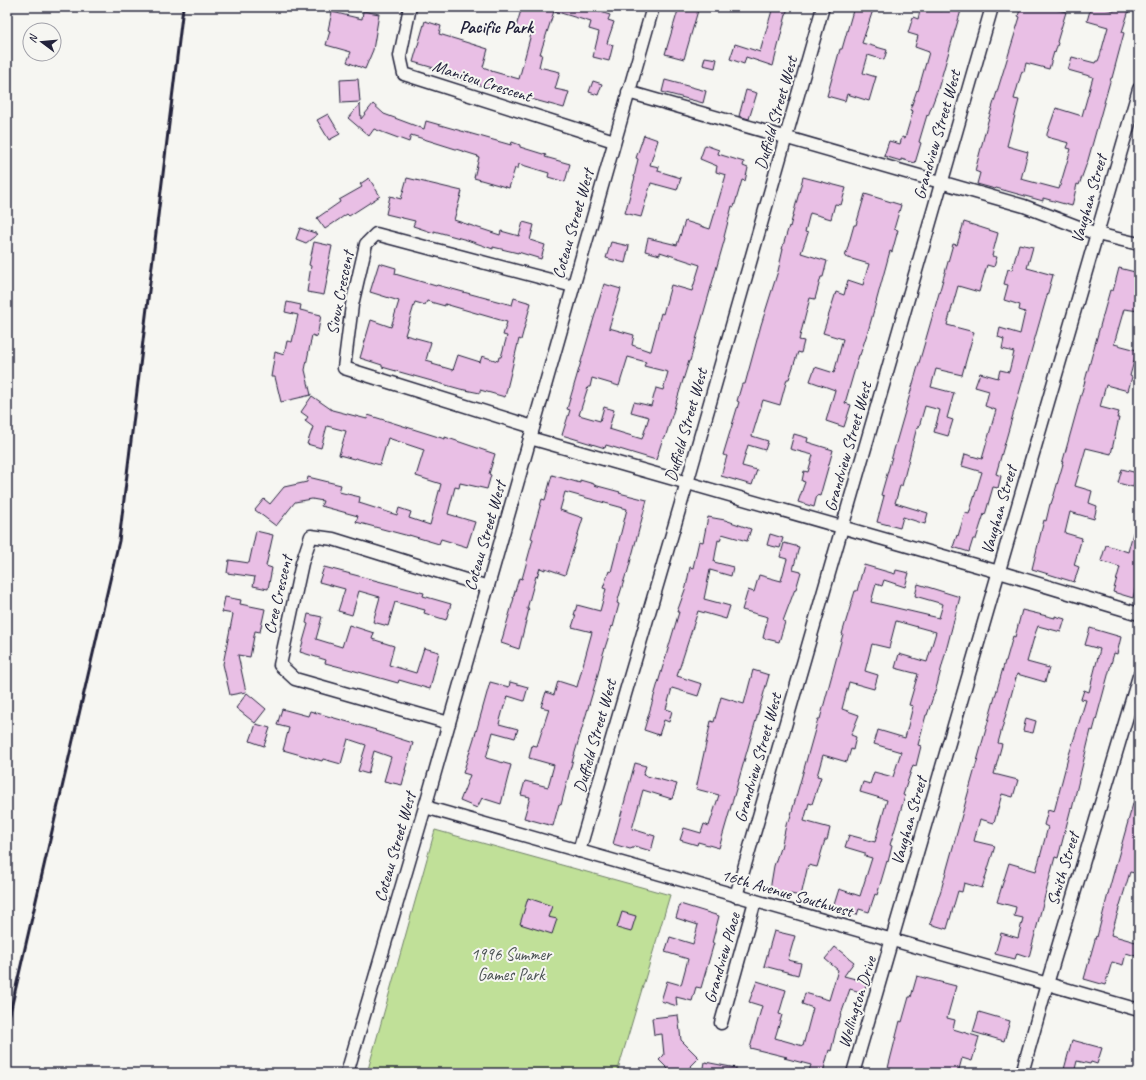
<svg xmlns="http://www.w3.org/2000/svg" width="1146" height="1080" viewBox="0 0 1146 1080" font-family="Caveat,sans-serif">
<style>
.green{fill:#c0e098;stroke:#71816a}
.building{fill:#e9bfe5;stroke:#22223b;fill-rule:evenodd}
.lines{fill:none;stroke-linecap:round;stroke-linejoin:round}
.minor-casing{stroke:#22223b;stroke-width:15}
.minor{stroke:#f6f6f2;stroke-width:12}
.rail{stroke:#22223b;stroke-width:3}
.labels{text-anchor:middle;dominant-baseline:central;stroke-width:4;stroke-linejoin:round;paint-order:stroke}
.street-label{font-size:17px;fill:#22223b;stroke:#f6f6f2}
.park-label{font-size:17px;fill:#4a5252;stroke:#f6f6f2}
.neighbourhood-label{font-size:18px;font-weight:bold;fill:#22223b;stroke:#f6f6f2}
</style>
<rect width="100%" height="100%" fill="#f6f6f2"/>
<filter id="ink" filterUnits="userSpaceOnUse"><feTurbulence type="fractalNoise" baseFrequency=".025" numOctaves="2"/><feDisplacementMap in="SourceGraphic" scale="8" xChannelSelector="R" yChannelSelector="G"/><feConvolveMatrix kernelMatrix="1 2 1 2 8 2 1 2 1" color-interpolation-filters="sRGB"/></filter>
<g filter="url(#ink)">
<!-- green -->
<path class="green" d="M435,830L670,895L617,1073H367Z"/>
<!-- building -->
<g class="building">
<path d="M522,7H591L590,9L610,15L608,20L614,22L607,43L613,45L609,61L593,57L599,32L589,29L591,22L554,11L540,54H542L539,67L560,72L555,89L569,92L564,108L461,80L440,73L441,70L413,62L425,21L441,26L439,34L488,49L483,67L491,70V71L519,79L531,34L515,30Z"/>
<path d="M679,7H699L684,59L665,54Z"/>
<path d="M773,7H788L773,66L746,57L744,64L730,59L735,44L760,52Z"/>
<path d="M854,7H874L862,43L887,50L884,60L868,55L863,73L876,77L869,101L847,94L845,101L827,96L840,49H842Z"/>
<path d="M921,7H929L942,11L943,7H962L938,89L928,116L927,115L919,142L921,143L915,163L901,159V161L884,156L889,141L900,144L902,137L905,138L913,111L910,110L917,90L918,91L929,52L915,47L918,36L908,33L913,17L918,19Z"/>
<path d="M1021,7H1047L1066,12L1057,42L1058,43L1055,53L1054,52L1049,69L1026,63L1024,72L1022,71L1014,99L1019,100L1007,146L1028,152L1021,179L1059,189L1071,149L1067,148L1069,143L1047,137V134L1056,108L1082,116L1093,77L1068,70L1072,57L1095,63L1096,61H1098L1100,56L1108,27L1087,21L1091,7H1100L1114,11L1115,7H1130L1122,32L1124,33L1112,78H1111L1088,160L1079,185L1077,184L1072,206L1043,198V201L996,188L995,189L977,184L980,173L975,171L988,121L1020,17L1018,16Z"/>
<path d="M363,11L379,14L373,50L365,69L347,62L351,52L326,45L330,31L328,30L332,12L362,19Z"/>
<path d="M705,57L717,59L715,68L703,65Z"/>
<path d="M358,79L360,102L341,103L340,80Z"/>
<path d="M665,80L706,91L703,103L662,92Z"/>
<path d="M593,81L602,84L598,95L589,92Z"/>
<path d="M746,90L757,93L749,119L739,116Z"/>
<path d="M360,104L361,119L373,104L384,114L424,129L426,121L511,145L512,142L520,145V147L546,155L545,157L570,164L565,182L548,177L549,173L519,164L518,168H515L509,188L474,178L479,157H477L478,156L411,135L409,142L374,129L369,136L348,118Z"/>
<path d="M328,114L340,134L329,140L317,120Z"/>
<path d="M644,135L658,140L650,165L659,167L658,171L681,178L677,190L651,183L641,217L625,213L635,177H634L638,159L636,158Z"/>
<path d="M705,145L719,150L718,154L744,162L743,166L748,168L745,181L742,180L734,207L732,206L724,237L725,238L690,361H689L665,438H663L656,460L606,445L605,448L562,435L570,410L567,409L604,284L621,289L609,328L634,335L632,345L649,351H651L661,313L663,314L671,285L692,291L700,265L660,252V255L645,251L648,238L677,245L685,221L710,229L726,175L716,172L717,166L700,159ZM628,357L646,362L644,366L668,372L663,390L656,388L651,406L634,402L631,412L649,417L642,439L609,429L614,410L604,407L600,421L579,415L588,387H590L592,378L619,386Z"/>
<path d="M803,177L846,188L841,205L835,204L831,219L810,213L805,232L808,233L801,253L827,261L823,277H821L815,299L810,298L799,340L804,341L801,353L798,352L789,379H787L780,405L763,400L752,436L768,441L765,450L748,445L742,466L757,470L752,485L721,476L727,456L723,455L739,402L737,401L742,384H745L761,325L778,271L783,249H782L789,226L790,227Z"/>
<path d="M369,178L380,196L349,216L347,214L325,229L317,218L340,202L339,200L362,187L360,184Z"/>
<path d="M407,178L462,191L454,220L500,235L501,231L519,236L523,222L534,225L530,240L545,245L541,259L518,252V253L493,247V249L467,240L434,231V233L413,226L415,221L386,214L390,196L401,199Z"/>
<path d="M865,194L901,205L894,229L898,230L892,252L890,251L869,328L860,355H859L845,403L851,405L844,427L826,421L835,390L810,381L815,367L834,373L843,339L823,333L836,292L844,295L848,280L863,285L866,274L869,264L845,257L854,225H856Z"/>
<path d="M964,222L998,233L992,256L997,257L994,267L987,265L979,292L958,286L947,325L974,332L962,375L936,369L931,387L954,393L947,418L953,420L948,436L934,432L940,410L925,406L919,427H917L902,486H900L895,503L928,513L925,524L903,517L900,528L877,522L884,496L881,495L946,269L953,244L957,245Z"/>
<path d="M300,228L318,234L306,243L296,239Z"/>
<path d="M314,242L332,246L327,270H329L324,295L307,292L311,266L309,265Z"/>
<path d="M611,242L629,246L625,263L606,258Z"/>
<path d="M1019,244L1033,247L1027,268L1053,275L996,474L1001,476L998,488L993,487L985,515L984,514L976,539H973L969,552L953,547L957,535L958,536L965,513L969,514L982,472L962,466L965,454L982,459L996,410L985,406L989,391L975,387L980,373L998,378L1000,370L1009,372L1014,352L1002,349L1004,339L998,337L1000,328L1020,334L1025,312L1019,310L1020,305L1004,300L1008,285L1004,284L1008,269L1012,270Z"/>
<path d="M379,263L396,268L395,274L436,286L437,285L512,305L514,298L531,303L521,340L519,339L505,397L480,390V393L460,389L382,367V365L360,358L371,320L391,327L399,301L370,292ZM427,301L445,306V304L507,322L503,335L507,336L501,357H499L498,361L482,356L480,362L458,355L453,370L432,364L433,362L426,360L431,342L405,335L415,302L425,305Z"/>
<path d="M1119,268L1139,273V311L1124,309L1114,344L1137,350L1130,376L1132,377L1128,391L1106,385L1100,407L1119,412L1117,418H1119L1111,454L1086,448L1080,469L1075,486L1092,491L1089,503L1097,506L1094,519L1070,512L1065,533L1082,538L1074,565L1079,567L1074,582L1032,569L1044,520L1046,521L1050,504H1051L1054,495L1063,464H1062L1110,290L1113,291Z"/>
<path d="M287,302L301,305L300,310L321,315L317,337L312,335L305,370L311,395L281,402L275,377H271L275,352L284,355L287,341L292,342L298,315L285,312Z"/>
<path d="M312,396L332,410L367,419L368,415L445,439V437L495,454L489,474L491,475L487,489L460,483L459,488L455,487L448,514L475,522L467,547L441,539L439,544L409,535V536L356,522L358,516L321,506L323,501L312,499L295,502L276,526L255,510L264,499L270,504L284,487L307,482L308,477L341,485L339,492L360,497L359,503L397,515L399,508L411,512L409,518L430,525L441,484L416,476L424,450L388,438L380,465L355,458L354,459L339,455L346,431L327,426L321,448L307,444L313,427L305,421L308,417L301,412Z"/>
<path d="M794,434L808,438L807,442L833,450L820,496L817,495L814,507L798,502L805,482L802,481L804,471L808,472L813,455L790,449Z"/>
<path d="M1122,469L1137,473L1133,487L1118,483Z"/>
<path d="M552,475L580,483V480L594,484V485L620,492L619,493L647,500L627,574H626L617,603L619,604L613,627L612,626L602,657L597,678L573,759L561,805L559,804L553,826L524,818L530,797L521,795L525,781L548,787L554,765L529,758L532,745L537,746L549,709L541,707L546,692L554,695L558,681L577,687L592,632L572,627L576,615H574L577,605L600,611L606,589L603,588L609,571L611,572L627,509L565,492L560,510L583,518L565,575L545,568V570L540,568L537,577L536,576L527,609H529L519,649L501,643L514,598H513L519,578L522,579L533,539L531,538L542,499L545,500Z"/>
<path d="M708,517L725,520L751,529L747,541L722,534L720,541L718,540L714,562L733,567L731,576L710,570L704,599L730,606L726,619L698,611L677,676L702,684L698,696L672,688L666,709L672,711L669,722L664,720L659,735L644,730L679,612H677L686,587L690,567L693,568L699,541L703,542Z"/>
<path d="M1136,522H1139V573L1133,598L1113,592L1120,567L1101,561L1106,545L1128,552Z"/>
<path d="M256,531L273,535L266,566L272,568L268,589L253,586L255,577L227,573L229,560L249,563Z"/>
<path d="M770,534L783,538L780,548L767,545Z"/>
<path d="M784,543L799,547L793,570L801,572L796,589H795L783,621L785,622L779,642L763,638L768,617L742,610L748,590L754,592L759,575L781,581L787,559L780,557Z"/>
<path d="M864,565L895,574L896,570L909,573L905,587L884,580L882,586L876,584L871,602L939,618L943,604L915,596L918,584L960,597L937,685L927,715H926L918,745L921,746L916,766L913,765L903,795L905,796L890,845L892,846L888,862L887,861L877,895L875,894L869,912L859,909L857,915L833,908L839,889L860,896L872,858L865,856V853L845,847L849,835L875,842L887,800L860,792L863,782L870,784L874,772L893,777L901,752L874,744L878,730L905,738L913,706L909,705L918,674L895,668L899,654L927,662L936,632L896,621L889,648L872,644L865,671L878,675L874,689L849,682L842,709L859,715L851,735L856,737L853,750L851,749L847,762L823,755L817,776L821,777L812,804L809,803L804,821L830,828L827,840H825L817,867L808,865L801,896L770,890L774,866L780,848H781L787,821L789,822L818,719H820L843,634H842L855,591H857Z"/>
<path d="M324,567L424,593L423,596L451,604L446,620L424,613L425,610L395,602L388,626L373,622L380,597L359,591L352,615L338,611L345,589L319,582Z"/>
<path d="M225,597L241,600L240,604L265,609L260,632L255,631L250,657L238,655L246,692L230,695L223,664L233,614L222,612Z"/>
<path d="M1022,610L1055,618V616L1065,619L1061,632L1038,626L1035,634L1027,662L1049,668L1045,682L1017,674L998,743L1002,744L994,774L1018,780L1013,797L1002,794L994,823L980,819L974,841L995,846L982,888L964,883L962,892L958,891L947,929L930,924L941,890L1005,661H1006L1013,636L1015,637Z"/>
<path d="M308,614L322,617L316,639L342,647L349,625L374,633L372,639L394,646L389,665L416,673L424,648L439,652L430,689L399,680L398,683L348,669L325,663L326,660L300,652L308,624L306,623Z"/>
<path d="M1090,628L1121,637L1117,654L1114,653L1093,731L1091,730L1072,809L1071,808L1058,858L1055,857L1029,957L1017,953L1015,959L995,954L1001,933L1018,938L1023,918L1014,916L1016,907L997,902L1009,863L1036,871L1039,861L1048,827L1044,825L1048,810L1054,812L1068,758L1086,700L1081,699L1084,690L1089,692L1100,649L1085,645Z"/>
<path d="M753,670L769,675L719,848L698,842L697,845L680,840L684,828L701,833L704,824L709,826L719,795L696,789L711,721L714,722L721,697L744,704Z"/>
<path d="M490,682L509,687L510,682L528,687L524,701L508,696L505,706H504L499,724L518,729L515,738L493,732L486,758L511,765L501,804L482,798L477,808L460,801L470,775L463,773L476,732Z"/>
<path d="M247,693L266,709L255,723L236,708Z"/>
<path d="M282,709L308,716L310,711L376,730L375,731L413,743L405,770H406L402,785L384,781L391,757L374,751L368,774L358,771L366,745L348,739L341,764L323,759L322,761L283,750L289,728L277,725Z"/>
<path d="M1026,718L1036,721L1033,733L1023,731Z"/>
<path d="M256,724L270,728L264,746L250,741Z"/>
<path d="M635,763L646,766L643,775L677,784L672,799L643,790L632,829L655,836L651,851L634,846L633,848L630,849L613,844Z"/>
<path d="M1136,793L1139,794V874L1130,872L1111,935L1139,943V957L1126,953L1123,965L1112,962L1105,985L1084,979L1096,936L1097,937L1110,886Z"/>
<path d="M528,898L552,906L548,917L557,919L552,934L520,924Z"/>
<path d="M680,904L719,916L712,943H714L701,988L696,987L692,1001L676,997L677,1006L661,1001L667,981L681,985L688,959L665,952L670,937L693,944L698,925L676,918Z"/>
<path d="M622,912L636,916L631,932L617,928Z"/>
<path d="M774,931L795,936L788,960L801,963L798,975L764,966Z"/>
<path d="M835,947L854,962L844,976L867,982L864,993L850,989L837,1026L831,1051L829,1050L823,1073H808L811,1065L784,1058L787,1057L750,1048L762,1006L749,1002L757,981L786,990L779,1014L782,1015L775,1038L803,1046L813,1008L802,1004L805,993L829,1000L838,970L825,959Z"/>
<path d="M917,976L956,986L947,1018L955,1020L953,1029L979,1037L972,1061L962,1058L958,1073H905L888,1068L900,1021L902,1022L909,997H911Z"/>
<path d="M979,1012L1010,1021L1004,1041L973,1032Z"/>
<path d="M678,1015L681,1040L699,1058L684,1073H672L659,1060L664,1055L662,1034L654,1035L652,1018Z"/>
<path d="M1072,1040L1102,1048L1097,1064L1091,1062L1090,1064L1077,1061L1074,1073H1063Z"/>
<path d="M705,1062L736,1068V1073H703Z"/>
</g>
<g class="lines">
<!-- minor casing -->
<g class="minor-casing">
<g id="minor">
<path d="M410,7L400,56L404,74L614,141"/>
<path d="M628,92L1024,206L1097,234L1139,244"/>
<path d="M533,427L344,368L352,305L366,244L376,234L573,286"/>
<path d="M530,438L999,572L1139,614"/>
<path d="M449,723L295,679L280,665L302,563L311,536L333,539L488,587"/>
<path d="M425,807L1139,1010"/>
<path d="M579,851L687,483L823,7"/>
<path d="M736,896L992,7"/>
<path d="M721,1023L755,901"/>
<path d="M347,1073L425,807L653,7"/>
<path d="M853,1073L1139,89"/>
<path d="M1022,1073L1047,984L1139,676"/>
</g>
</g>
<!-- minor -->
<use href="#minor" class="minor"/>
<!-- rail -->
<path class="rail" d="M7,1026L119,541L183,7"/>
</g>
</g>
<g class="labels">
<!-- street labels -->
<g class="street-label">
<text transform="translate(482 81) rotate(18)">Manitou Crescent</text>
<text transform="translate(776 113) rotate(-74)">Duffield Street West</text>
<text transform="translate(937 135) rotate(-74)">Grandview Street West</text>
<text transform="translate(1089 199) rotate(-74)">Vaughan Street</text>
<text transform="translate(573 224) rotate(-74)">Coteau Street West</text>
<text transform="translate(340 293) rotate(-79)">Sioux Crescent</text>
<text transform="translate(686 425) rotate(-74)">Duffield Street West</text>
<text transform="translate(848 447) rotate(-74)">Grandview Street West</text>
<text transform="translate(999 510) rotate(-74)">Vaughan Street</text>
<text transform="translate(485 536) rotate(-74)">Coteau Street West</text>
<text transform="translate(278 595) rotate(-77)">Cree Crescent</text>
<text transform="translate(595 736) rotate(-74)">Duffield Street West</text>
<text transform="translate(758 758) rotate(-74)">Grandview Street West</text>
<text transform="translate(909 821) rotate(-74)">Vaughan Street</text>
<text transform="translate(395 847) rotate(-74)">Coteau Street West</text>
<text transform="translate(1063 869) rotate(-73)">Smith Street</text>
<text transform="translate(787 893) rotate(16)">16th Avenue Southwest</text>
<text transform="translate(722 958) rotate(-74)">Grandview Place</text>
<text transform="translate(857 1002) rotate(-73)">Wellington Drive</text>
</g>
<!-- park labels -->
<g class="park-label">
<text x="511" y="954">1996 Summer<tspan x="511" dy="20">Games Park</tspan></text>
</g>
<!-- neighbourhood labels -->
<g class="neighbourhood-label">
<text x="496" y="27">Pacific Park</text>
</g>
</g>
<!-- margin -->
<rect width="1146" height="1080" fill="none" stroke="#f6f6f2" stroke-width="24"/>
<rect x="12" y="12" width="1122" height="1056" fill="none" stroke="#22223b" stroke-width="1.5" filter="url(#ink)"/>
<!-- north arrow -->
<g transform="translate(42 42) rotate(286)"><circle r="19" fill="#f6f6f2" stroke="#a1a1a9"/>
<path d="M0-3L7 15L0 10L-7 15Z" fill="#22223b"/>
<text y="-6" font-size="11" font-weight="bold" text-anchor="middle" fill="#22223b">N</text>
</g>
</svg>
